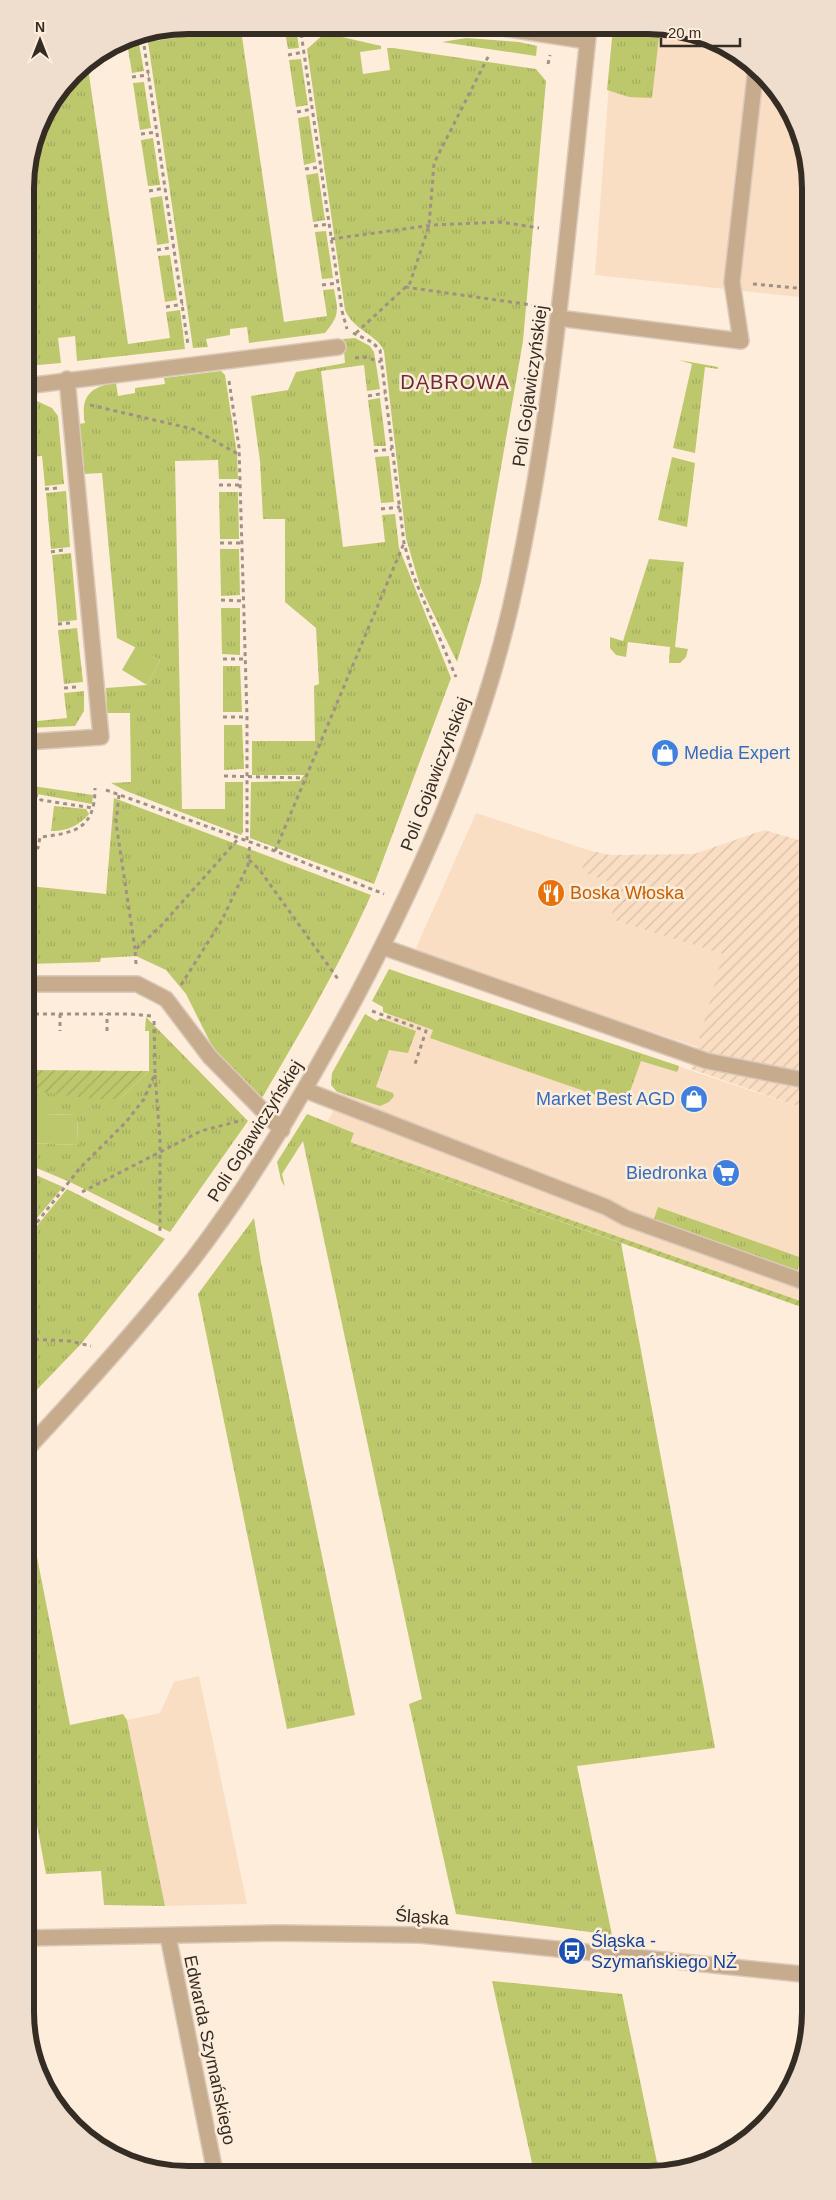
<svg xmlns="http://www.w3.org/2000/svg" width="836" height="2200" viewBox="0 0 836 2200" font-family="Helvetica,sans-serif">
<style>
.built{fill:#fadec4}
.industrial{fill:url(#industrial-furrows)}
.grass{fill:url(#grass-tufts)}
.park{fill:#bdc76c}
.garden{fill:url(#garden-furrows)}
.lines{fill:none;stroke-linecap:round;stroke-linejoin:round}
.minor-casing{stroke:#dbcabb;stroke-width:18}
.path{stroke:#9f9184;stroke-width:3;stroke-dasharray:4 4;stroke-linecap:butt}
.minor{stroke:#c6ac8d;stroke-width:15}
.labels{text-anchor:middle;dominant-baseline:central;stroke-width:5;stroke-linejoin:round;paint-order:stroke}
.street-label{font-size:18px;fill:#352c24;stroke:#ffeddc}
.shop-label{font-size:18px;fill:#366cbe;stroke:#ffeddc;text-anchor:end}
.food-label{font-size:18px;fill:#c56008;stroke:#ffeddc;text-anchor:start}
.transit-label{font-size:18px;fill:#164399;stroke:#ffeddc;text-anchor:start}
.quarter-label{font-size:20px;letter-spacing:1px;fill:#712a38;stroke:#ffeddc}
.rim{fill:none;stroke:#352c24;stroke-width:6}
</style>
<defs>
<pattern id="industrial-furrows" width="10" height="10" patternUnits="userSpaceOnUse" patternTransform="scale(1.25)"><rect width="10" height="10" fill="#fadec4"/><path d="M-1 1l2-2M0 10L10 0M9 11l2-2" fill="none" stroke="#d7bfa8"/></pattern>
<pattern id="grass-tufts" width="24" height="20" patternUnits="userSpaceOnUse" patternTransform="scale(1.25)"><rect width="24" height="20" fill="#bdc76c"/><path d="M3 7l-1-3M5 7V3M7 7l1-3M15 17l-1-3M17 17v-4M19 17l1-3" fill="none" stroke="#a3ab5d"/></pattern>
<pattern id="garden-furrows" width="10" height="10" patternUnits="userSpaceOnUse" patternTransform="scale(1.25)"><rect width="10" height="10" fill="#bdc76c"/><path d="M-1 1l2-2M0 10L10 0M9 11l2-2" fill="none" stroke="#a3ab5d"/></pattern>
</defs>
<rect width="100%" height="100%" fill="#ffeddc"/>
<!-- built -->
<g class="built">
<path d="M613,28H681L721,42L763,72L789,106L808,155V298L595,275Z"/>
<path d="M476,813L588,850L581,872L613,883L610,896L614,904L612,919L724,954L698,1047L428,957L416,948Z"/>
<path d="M409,976L809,1110L810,1309L349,1146L354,1133L327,1122Z"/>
<path d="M199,1676L218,1765L247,1904L165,1906L127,1720L160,1713L174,1682Z"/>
</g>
<!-- industrial -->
<path class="industrial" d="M764,830L809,843V1110L691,1069L723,954L611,919L614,904L610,896L613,883L581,872L588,850L610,855L694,854Z"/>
<!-- grass -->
<g class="grass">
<path d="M259,25L268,26L241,30L284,322L327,316L323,290L334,289C338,311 340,315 325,333L249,343L247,327L230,329V335L206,339L208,347L193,348L148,42Z"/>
<path d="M284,26H296L299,48L288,49Z"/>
<path d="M613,28H660L652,98L629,97L607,90Z"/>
<path d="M325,33L381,46V49L360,52L363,74L390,70L387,48H393L536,69L546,81L523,341L481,582L457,662L420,586L406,538L384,351C377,334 355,332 345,310L307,49Z"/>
<path d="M466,38L519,42L537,46L536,56L442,42Z"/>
<path d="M139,44L144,71L132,73L128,49L101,52L108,48Z"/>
<path d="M301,59L308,105L296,107L289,60Z"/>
<path d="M87,61L128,344L170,338L166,312L180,310L185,349L77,361L75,336L58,338L61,363L26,366L25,177L42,115L80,66Z"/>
<path d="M144,82L151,128L140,130L133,83Z"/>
<path d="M309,116L316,162L304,165L298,118Z"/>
<path d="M153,138L160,185L148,186L141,140Z"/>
<path d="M318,173L325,220L313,222L306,175Z"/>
<path d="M162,196L169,243L157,245L150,198Z"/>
<path d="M326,231L333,278L322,279L315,232Z"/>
<path d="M170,255L177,300L165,302L158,256Z"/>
<path d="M355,338L370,346L374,352L380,389L367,391L364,365L321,371L343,547L385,542L382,515L395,514L399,548L451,678L374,884L250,838L251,782L300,781L304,775H252V741H315L314,686L319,684L316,628L285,602V519H263L260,461L251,396L288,390L296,372L345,363L343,339Z"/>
<path d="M679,360L718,367V369L705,367L695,453L673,448L692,364Z"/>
<path d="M221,371L225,375L237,454L238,479H219L218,460L175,461L182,809H225V782H243V832L241,835L126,791L111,783L131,782L130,713H107L106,688L147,685L160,660L117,638L102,473L84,474L79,424L85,423C80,397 90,386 116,383L118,396L135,393V388L165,384L164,378Z"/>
<path d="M380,398L386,446H374L368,400Z"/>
<path d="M37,401L52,408L58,416L64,484L45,486L42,456L26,457V403Z"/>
<path d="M389,456L394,502L381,503L375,457Z"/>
<path d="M672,457L695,463L687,527L658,520Z"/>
<path d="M66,491L70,547L51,549L46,493Z"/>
<path d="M219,492H238L239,539H220Z"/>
<path d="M220,549H239L240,595L221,596Z"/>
<path d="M71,553L77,620L58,622L52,555Z"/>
<path d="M649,559L684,562L675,647L688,649L686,657L680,663H669L670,647L628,642L626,657L616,655L610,648V637L623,641Z"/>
<path d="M221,608H240V655L222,654Z"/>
<path d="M77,628L83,682L64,684L58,630Z"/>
<path d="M223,666H240L242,712H223Z"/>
<path d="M84,691V711L75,726L26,728V708L28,722L67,718L64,693Z"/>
<path d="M224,725H242L244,769L224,770Z"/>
<path d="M26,785L93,795L92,804L26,792Z"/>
<path d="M114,798L371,895C339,967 299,1035 259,1103L221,1064L186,994L166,970L136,956L101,958L100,962L27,964L26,905L29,886L106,894Z"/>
<path d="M54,806L86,809L89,814C80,825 65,832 51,831Z"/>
<path d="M389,969L409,976L679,1066L677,1072L641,1061L625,1105L430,1038L433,1030L383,1012V1007L372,1001Z"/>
<path d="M365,1014L377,1021L380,1018L416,1031L408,1053L389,1050L376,1087L393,1093L394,1096L389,1102L380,1106L337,1092L331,1085L332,1073Z"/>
<path d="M146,1017L248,1121L170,1232L70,1182L27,1164V1143L78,1145L77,1115L43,1114V1099H27V1090L120,1099L149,1071V1031H145Z"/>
<path d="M307,1114L354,1133L349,1146L621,1243L715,1748L577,1766L612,1935L456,1914L409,1704L422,1699L303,1141L282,1174L285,1187L281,1180L277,1162Z"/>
<path d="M27,1171L63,1187L27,1230Z"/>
<path d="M67,1189L165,1239L81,1344L27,1400V1238Z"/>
<path d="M658,1207L802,1258L796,1274L653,1222Z"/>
<path d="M254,1218L261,1262L355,1715L287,1729L198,1294Z"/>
<path d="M27,1506L70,1725L123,1714L127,1720L165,1906L104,1905L101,1871L46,1874L28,1777Z"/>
<path d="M492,1981L622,1994L659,2172H534Z"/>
</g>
<!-- park -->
<g class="park">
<path d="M136,646L160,660L147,685L122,670Z"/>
<path d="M27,1099H43V1114L77,1115L78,1145L27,1143Z"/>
</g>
<!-- garden -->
<g class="garden">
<path d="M27,1070L149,1071L120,1099H94L27,1090Z"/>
<path d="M350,1142L803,1302L804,1308L349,1146Z"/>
</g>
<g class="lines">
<!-- minor casing -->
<g class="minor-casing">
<g id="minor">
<path d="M496,27L587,41"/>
<path d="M558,318L741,341L732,282L756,67"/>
<path d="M26,386L338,347"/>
<path d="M26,742L101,737L67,379"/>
<path d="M383,947L707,1061L809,1081"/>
<path d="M27,984H137L166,999L210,1057L282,1130"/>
<path d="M305,1090L606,1207L626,1218L810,1284"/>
<path d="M27,1449C84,1388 141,1325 193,1259C255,1178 306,1089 355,999C421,874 479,743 511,605C554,415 568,221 589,28"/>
<path d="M168,1936L215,2172"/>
<path d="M28,1938L277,1933L420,1935L811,1975"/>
</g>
</g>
<!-- path -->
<g class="path">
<path d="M300,26L342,311L347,329"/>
<path d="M143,38L188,345"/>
<path d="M119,42L214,27"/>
<path d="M288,55L304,52"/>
<path d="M548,64L550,55"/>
<path d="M132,77L149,75"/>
<path d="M297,112L312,109"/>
<path d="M141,134L157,132"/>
<path d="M305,169L321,167"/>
<path d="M149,191L165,188"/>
<path d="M314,226L329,224"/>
<path d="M331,239L433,225L501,222L539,228"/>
<path d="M157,250L174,247"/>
<path d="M753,284L808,289"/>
<path d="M322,285L338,283"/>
<path d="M405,287L532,305"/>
<path d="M166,307L183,304"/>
<path d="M353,333L372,342L380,350L404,543L413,575L456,677"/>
<path d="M356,333L410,283L429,226L434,163L489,55"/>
<path d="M355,358L365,357L381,362"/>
<path d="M229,381L239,447L247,717V841"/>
<path d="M368,396L385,393"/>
<path d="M90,405L193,429L240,455"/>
<path d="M374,451L392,449"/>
<path d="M219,485H240"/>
<path d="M45,489L58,488"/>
<path d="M381,509L400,507"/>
<path d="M220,543H242"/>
<path d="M51,552L63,550"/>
<path d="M221,600L244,601"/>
<path d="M58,624L70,623"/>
<path d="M223,659H245"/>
<path d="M64,688L76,687"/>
<path d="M223,717H247"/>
<path d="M224,776L304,778"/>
<path d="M106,790L275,851L384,894"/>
<path d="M26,794L39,796L41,800L93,808"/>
<path d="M119,795L116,823L135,949"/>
<path d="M32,801L33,795"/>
<path d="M28,847L38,848L40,837C75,833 95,829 95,788"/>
<path d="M275,851L404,543"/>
<path d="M249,860L259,869L338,979"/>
<path d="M136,964L135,950L160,927L239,838"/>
<path d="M181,985L222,920L248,865L250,842"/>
<path d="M372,1011L426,1031L415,1064"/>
<path d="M27,1014H131L151,1016"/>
<path d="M60,1014V1031"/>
<path d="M107,1031V1014"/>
<path d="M155,1075L160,1140V1232"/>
<path d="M82,1192L201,1131L243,1120"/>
<path d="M27,1235L80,1168L126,1122L144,1099L155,1074L154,1019"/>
<path d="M27,1339L69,1341L91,1346"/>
</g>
<!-- minor -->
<use href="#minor" class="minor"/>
</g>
<!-- icons -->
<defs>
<g id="shop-disc" transform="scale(1.4375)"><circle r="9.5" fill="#3f7fe0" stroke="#ffeddc"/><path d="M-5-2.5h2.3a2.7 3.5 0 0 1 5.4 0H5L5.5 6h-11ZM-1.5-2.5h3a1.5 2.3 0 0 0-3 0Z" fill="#fff"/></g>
<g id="restaurant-disc" transform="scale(1.4375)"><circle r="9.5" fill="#e8710a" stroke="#ffeddc"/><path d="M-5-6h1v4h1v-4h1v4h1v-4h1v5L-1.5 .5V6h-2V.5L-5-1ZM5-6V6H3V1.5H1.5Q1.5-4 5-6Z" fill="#fff"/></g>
<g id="supermarket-disc" transform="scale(1.4375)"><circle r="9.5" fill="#3f7fe0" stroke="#ffeddc"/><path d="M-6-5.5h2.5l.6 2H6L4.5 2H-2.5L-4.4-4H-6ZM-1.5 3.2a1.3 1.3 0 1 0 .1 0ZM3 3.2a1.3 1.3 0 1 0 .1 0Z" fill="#fff"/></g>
<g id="bus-disc" transform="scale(1.4375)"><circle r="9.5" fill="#1a4fb4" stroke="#ffeddc"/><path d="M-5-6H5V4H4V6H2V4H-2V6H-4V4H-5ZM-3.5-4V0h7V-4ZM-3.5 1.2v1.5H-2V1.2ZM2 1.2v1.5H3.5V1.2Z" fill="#fff"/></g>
</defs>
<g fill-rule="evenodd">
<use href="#shop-disc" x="665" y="753"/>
<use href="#restaurant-disc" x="551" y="893"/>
<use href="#shop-disc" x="694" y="1099"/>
<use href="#supermarket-disc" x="726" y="1173"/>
<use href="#bus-disc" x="572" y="1951"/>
</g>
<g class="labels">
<!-- street labels -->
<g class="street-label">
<text transform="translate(530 386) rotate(-82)">Poli Gojawiczyńskiej</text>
<text transform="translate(435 774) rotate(-69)">Poli Gojawiczyńskiej</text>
<text transform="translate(255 1131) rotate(-58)">Poli Gojawiczyńskiej</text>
<text transform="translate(422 1917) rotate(4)">Śląska</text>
<text transform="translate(210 2050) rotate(78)">Edwarda Szymańskiego</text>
</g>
<!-- shop labels -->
<g class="shop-label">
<text x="684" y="753" text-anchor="start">Media Expert</text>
<text x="675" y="1099">Market Best AGD</text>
<text x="707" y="1173">Biedronka</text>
</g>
<!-- food labels -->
<g class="food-label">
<text x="570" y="893">Boska Włoska</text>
</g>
<!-- transit labels -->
<g class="transit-label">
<text x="591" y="1941">Śląska -<tspan x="591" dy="21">Szymańskiego NŻ</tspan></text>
</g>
<!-- quarter labels -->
<g class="quarter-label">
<text x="455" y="382">DĄBROWA</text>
</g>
</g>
<!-- crop -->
<path d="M0 0H836V2200H0ZM188 34H648A154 154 0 0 1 802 188V2012A154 154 0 0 1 648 2166H188A154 154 0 0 1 34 2012V188A154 154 0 0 1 188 34Z" fill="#efdecd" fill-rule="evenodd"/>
<path class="rim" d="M188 34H648A154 154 0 0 1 802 188V2012A154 154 0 0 1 648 2166H188A154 154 0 0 1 34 2012V188A154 154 0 0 1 188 34Z"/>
<!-- north arrow -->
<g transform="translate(40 40)" stroke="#ffeddc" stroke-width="4" paint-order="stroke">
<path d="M0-4L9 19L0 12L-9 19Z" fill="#352c24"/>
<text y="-8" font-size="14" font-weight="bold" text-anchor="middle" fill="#352c24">N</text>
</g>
<!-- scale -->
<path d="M661 38v8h79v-8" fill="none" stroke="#352c24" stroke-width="2.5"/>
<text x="668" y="38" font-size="15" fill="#352c24" stroke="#ffeddc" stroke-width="4" paint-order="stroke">20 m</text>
</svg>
